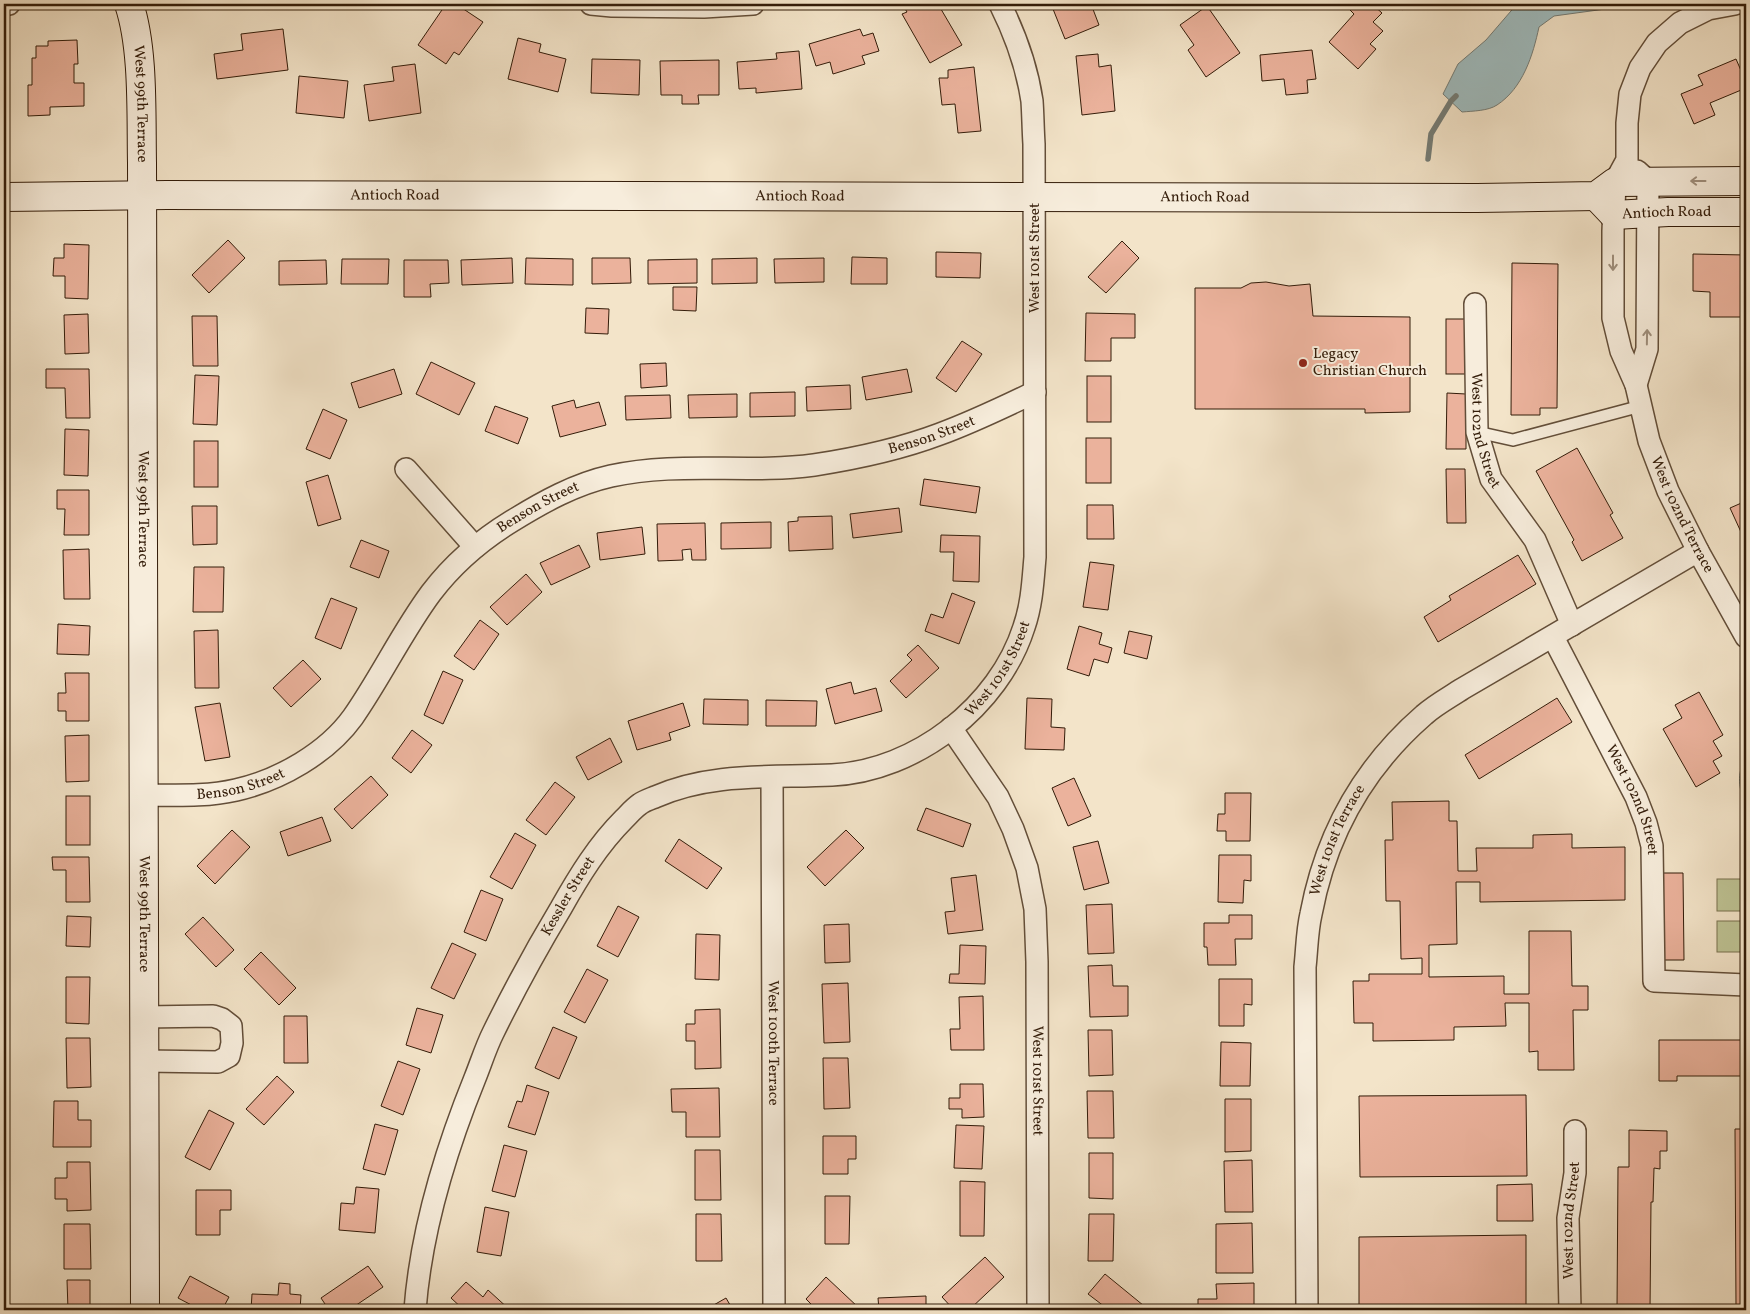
<svg xmlns="http://www.w3.org/2000/svg" width="1750" height="1314" viewBox="0 0 1750 1314" font-family="Vollkorn,serif">
<style>
.green{fill:#bec394;stroke:#78704e}
.water{fill:#9fbcbf;stroke:#747c76}
.lines{fill:none;stroke-linecap:round;stroke-linejoin:round}
.stream{stroke:#747c76;stroke-width:5.5}
.building{fill:#ebb29c;stroke:#331c09}
.lane-casing{stroke:#634e39;stroke-width:14}
.street-casing{stroke:#634e39;stroke-width:24}
.secondary-casing{stroke:#331c09;stroke-width:30}
.lane{stroke:#f7eddc;stroke-width:11}
.street{stroke:#f7eddc;stroke-width:21}
.secondary{stroke:#f7eddc;stroke-width:28}
.oneway{stroke:#9f8f7d}
.poi-dot{fill:#8f2418;stroke:#f7eddc;stroke-width:2}
.labels{text-anchor:middle;dominant-baseline:central;stroke-width:4;stroke-linejoin:round;paint-order:stroke}
.street-label{font-size:15px;fill:#331c09;stroke:#f7eddc}
.poi-label{font-size:15px;fill:#331c09;stroke:#f7eddc;text-anchor:start}
</style>
<rect width="100%" height="100%" fill="#f3e4c9"/>
<filter id="stains"><feTurbulence type="fractalNoise" baseFrequency=".004" numOctaves="4"/><feColorMatrix values="0 0 0 0 .2 0 0 0 0 .09 0 0 0 0 .02 0 0 0 .5 -.17"/></filter>
<radialGradient id="worn" r=".72"><stop offset=".6" stop-color="#630" stop-opacity="0"/><stop offset="1" stop-color="#630" stop-opacity=".3"/></radialGradient>
<!-- green -->
<g class="green">
<rect x="1717" y="879" width="29" height="32"/>
<rect x="1717" y="921" width="29" height="31"/>
</g>
<!-- water -->
<g class="water">
<path d="M1517,4H1627L1620,7L1554,16L1539,27C1533,55 1523,88 1497,105C1488,111 1473,111 1462,112L1443,94L1458,64L1486,40Z"/>
<path d="M1746,759V805C1739,792 1736,771 1746,759Z"/>
</g>
<g class="lines">
<!-- stream -->
<path class="stream" d="M1428,159L1431,134L1451,101L1456,96"/>
</g>
<!-- building -->
<g class="building">
<path d="M446,4H456L483,22L459,55L454,52L446,64L418,45Z"/>
<path d="M902,4H938L962,45L930,63L902,14L907,12Z"/>
<path d="M1051,4H1091L1099,25L1065,39Z"/>
<path d="M1353,4H1372L1382,13L1373,22L1383,31L1370,44L1376,49L1358,69L1329,42L1354,14L1349,9Z"/>
<path d="M1396,4H1409L1402,10Z"/>
<path d="M1207,6L1240,53L1206,77L1188,50L1194,45L1180,25Z"/>
<path d="M283,29L288,70L217,79L214,54L243,50L241,34Z"/>
<path d="M860,29L863,36L873,33L879,51L862,56L865,64L833,74L830,62L816,66L809,44Z"/>
<path d="M518,38L541,44L539,52L566,59L558,92L508,79Z"/>
<path d="M77,40L78,64H74V83H84V106L50,107V115L28,116V85H32V58H36V46H48V41Z"/>
<path d="M1312,50L1316,79L1307,80L1308,93L1286,95L1284,79L1262,81L1260,55Z"/>
<path d="M799,51L802,89L756,93V88L739,89L737,62L777,59L776,53Z"/>
<path d="M1098,54L1099,67L1111,65L1115,111L1082,115L1076,56Z"/>
<path d="M592,59L640,60L639,95L591,93Z"/>
<path d="M1736,59L1746,82V88L1710,103L1715,115L1694,124L1681,94L1703,85L1698,75Z"/>
<path d="M719,60V95H698L699,104H682V95H661L660,61Z"/>
<path d="M415,64L421,113L369,121L364,85L394,81L392,67Z"/>
<path d="M974,67L981,131L958,133L955,104L942,105L939,78H948V70Z"/>
<path d="M299,76L348,81L344,118L296,113Z"/>
<path d="M228,240L245,258L209,293L192,275Z"/>
<path d="M1122,241L1139,258L1106,293L1088,277Z"/>
<path d="M64,244L89,245L88,299L65,298V276H53L54,258H64Z"/>
<path d="M936,252L981,253L980,278L936,277Z"/>
<path d="M1693,254L1746,255V317H1710V292L1693,291Z"/>
<path d="M852,257L887,258V284H851Z"/>
<path d="M512,258L513,283L462,285L461,260Z"/>
<path d="M526,258L573,259V285L525,284Z"/>
<path d="M592,258H630L631,283L592,284Z"/>
<path d="M757,258V283L712,284V259Z"/>
<path d="M824,258V282L775,283L774,259Z"/>
<path d="M342,259H389L388,284H341Z"/>
<path d="M697,259V283L648,284V260Z"/>
<path d="M326,260L327,284L279,285V261Z"/>
<path d="M404,260H448L449,283L430,284L431,297H404Z"/>
<path d="M1512,263L1558,264L1557,408H1540V415H1511Z"/>
<path d="M1266,282L1289,286L1310,284L1313,316L1410,317V412L1365,413V409H1195V288H1241L1251,283Z"/>
<path d="M673,287H697L696,311L673,310Z"/>
<path d="M586,308L609,309L608,334L585,333Z"/>
<path d="M1086,313L1135,314V338H1111V361H1085Z"/>
<path d="M88,314L89,353L65,354L64,315Z"/>
<path d="M192,316H217L218,366H193Z"/>
<rect x="1446" y="319" width="20" height="55"/>
<path d="M962,341L982,354L956,392L936,378Z"/>
<path d="M431,362L475,383L459,415L416,394Z"/>
<path d="M666,363L667,386L641,388L640,364Z"/>
<path d="M46,369H89L90,418H66L65,388H46Z"/>
<path d="M394,369L402,394L359,408L351,383Z"/>
<path d="M907,369L912,392L866,400L862,377Z"/>
<path d="M195,375L219,376L217,425L193,424Z"/>
<rect x="1087" y="376" width="24" height="46"/>
<path d="M850,385L851,409L807,411L806,387Z"/>
<path d="M795,392V416L750,417V393Z"/>
<path d="M1447,393L1466,394V449H1446Z"/>
<path d="M737,394V417L689,418L688,395Z"/>
<path d="M670,395L671,418L626,420L625,396Z"/>
<path d="M574,400L576,408L599,402L606,425L560,437L552,406Z"/>
<path d="M495,406L528,418L518,444L485,431Z"/>
<path d="M323,409L347,420L330,459L306,449Z"/>
<path d="M65,429L89,430L88,476L64,475Z"/>
<rect x="1086" y="438" width="25" height="45"/>
<rect x="194" y="441" width="24" height="46"/>
<path d="M1577,448L1613,513L1610,515L1623,538L1582,561L1572,542L1574,540L1536,471Z"/>
<path d="M1446,469H1465L1466,523H1447Z"/>
<path d="M328,475L341,519L318,526L306,482Z"/>
<path d="M924,479L980,487L976,513L920,505Z"/>
<path d="M57,490H89V535H64L65,509H57Z"/>
<path d="M1746,501V543L1730,508Z"/>
<path d="M1087,505H1113L1114,539H1087Z"/>
<path d="M192,506H217V544L193,545Z"/>
<path d="M899,508L902,532L853,538L850,514Z"/>
<path d="M832,516L833,549L789,551L788,522L798,521V517Z"/>
<path d="M771,522V548L721,549V523Z"/>
<path d="M705,523L706,560H692L691,549L682,550L683,560L658,561L657,524Z"/>
<path d="M642,527L645,554L600,560L597,533Z"/>
<path d="M941,535L980,536L979,582L953,581L954,552H940Z"/>
<path d="M361,540L389,551L379,578L350,567Z"/>
<path d="M579,545L590,567L551,585L540,563Z"/>
<path d="M89,549L90,599H64L63,550Z"/>
<path d="M1518,555L1536,584L1438,642L1424,617L1451,600L1449,596Z"/>
<path d="M1090,562L1114,565L1108,610L1083,607Z"/>
<path d="M194,567H224L223,612H193Z"/>
<path d="M526,574L542,592L507,625L490,607Z"/>
<path d="M952,593L975,602L959,644L925,631L931,614L943,618Z"/>
<path d="M331,598L357,608L341,649L315,638Z"/>
<path d="M480,620L499,634L474,670L454,656Z"/>
<path d="M58,624L90,626L89,655L57,654Z"/>
<path d="M1079,626L1102,633L1099,644L1112,648L1108,663L1094,659L1089,676L1067,669Z"/>
<path d="M218,630L219,688H195L194,631Z"/>
<path d="M1129,631L1152,636L1147,659L1124,653Z"/>
<path d="M918,645L939,668L906,698L890,681L912,660L907,655Z"/>
<path d="M303,660L321,679L291,707L273,688Z"/>
<path d="M443,671L463,680L443,724L424,715Z"/>
<path d="M65,673H89V721H66V711H58V693H66Z"/>
<path d="M851,682L854,694L876,688L882,711L835,724L826,689Z"/>
<path d="M1699,692L1723,735L1713,741L1722,756L1713,761L1720,773L1696,787L1663,729L1682,718L1675,705Z"/>
<path d="M1027,698L1052,699L1051,727L1065,728L1064,750L1025,749Z"/>
<path d="M1557,698L1572,722L1479,779L1465,755Z"/>
<path d="M704,699L748,700V725L703,724Z"/>
<path d="M766,700L817,701L816,726H766Z"/>
<path d="M220,703L230,757L205,761L195,707Z"/>
<path d="M683,703L690,726L669,733L671,740L637,750L628,721Z"/>
<path d="M412,730L432,745L411,773L392,758Z"/>
<path d="M89,735V781L66,782L65,736Z"/>
<path d="M610,738L622,762L588,780L576,757Z"/>
<path d="M371,776L388,795L352,829L334,809Z"/>
<path d="M1074,778L1091,816L1068,826L1052,788Z"/>
<path d="M555,782L575,797L546,835L526,820Z"/>
<path d="M1225,793H1251L1250,841H1226V831H1217L1218,814H1225Z"/>
<rect x="66" y="796" width="24" height="49"/>
<path d="M1449,801V821H1457L1458,871H1477L1476,848H1533V835L1572,834V848L1625,847V900L1480,902V882H1456L1457,944L1429,945V977L1504,976V994H1529V931H1571L1572,986H1588V1010H1573L1574,1070H1538V1051L1529,1052V1003H1505L1506,1026L1454,1027V1040L1373,1041V1023H1354L1353,981H1369V974H1422V958L1401,959L1400,901H1386L1385,840H1393L1392,802Z"/>
<path d="M926,808L971,824L963,847L917,830Z"/>
<path d="M322,817L331,841L288,856L280,832Z"/>
<path d="M232,830L250,847L215,884L197,866Z"/>
<path d="M846,830L864,848L825,886L807,867Z"/>
<path d="M515,833L536,845L512,889L490,877Z"/>
<path d="M679,839L722,868L707,889L665,861Z"/>
<path d="M1098,841L1109,883L1084,890L1073,847Z"/>
<path d="M1219,855H1251V881L1244,880L1243,903L1218,902Z"/>
<path d="M52,857H89L90,902H66V870H53Z"/>
<path d="M1663,873H1683L1684,960H1664Z"/>
<path d="M976,875L983,930L948,934L945,912L955,911L951,878Z"/>
<path d="M481,890L503,899L486,941L464,932Z"/>
<path d="M1112,904L1114,953L1088,954L1086,905Z"/>
<path d="M618,906L639,917L618,957L597,946Z"/>
<path d="M1229,915H1252V939H1235L1236,965H1208L1207,947H1204V923H1229Z"/>
<path d="M67,916L91,917L90,947L66,946Z"/>
<path d="M203,917L234,950L216,967L185,934Z"/>
<path d="M849,924L850,962L825,963L824,925Z"/>
<path d="M696,934L720,935L719,980L695,979Z"/>
<path d="M452,943L476,954L454,999L431,988Z"/>
<path d="M960,945L986,946L985,984L949,983L950,974H959Z"/>
<path d="M261,952L296,988L279,1005L244,969Z"/>
<path d="M1112,965L1113,986H1128V1016L1090,1017L1088,966Z"/>
<path d="M587,969L608,980L585,1023L564,1012Z"/>
<path d="M66,977H90L89,1024L66,1023Z"/>
<path d="M1219,979H1252V1005L1244,1004V1026H1219Z"/>
<path d="M848,983L850,1042L824,1043L822,984Z"/>
<path d="M983,996L984,1050H951L950,1029H960L959,997Z"/>
<path d="M417,1008L443,1015L431,1053L406,1045Z"/>
<path d="M720,1009L721,1068L695,1069V1041H686V1024H695V1010Z"/>
<path d="M284,1016H307L308,1063H284Z"/>
<path d="M553,1027L577,1037L559,1079L535,1068Z"/>
<path d="M1088,1030H1112L1113,1075L1089,1076Z"/>
<path d="M66,1038H90L91,1087L67,1088Z"/>
<path d="M1659,1040H1746V1076H1677V1081H1659Z"/>
<path d="M1221,1042L1251,1043L1250,1086H1220Z"/>
<path d="M823,1058H848L850,1108L824,1109Z"/>
<path d="M398,1061L420,1069L403,1115L381,1106Z"/>
<path d="M277,1076L294,1092L264,1125L246,1109Z"/>
<path d="M960,1084H983L984,1117L962,1118V1109H949V1098H960Z"/>
<path d="M527,1085L549,1092L535,1135L508,1127L517,1101L522,1102Z"/>
<path d="M719,1088L720,1137H686V1112H672L671,1089Z"/>
<path d="M1087,1091H1113L1114,1138H1088Z"/>
<path d="M1526,1095L1527,1176L1360,1177L1359,1096Z"/>
<path d="M1225,1099H1251V1151L1225,1152Z"/>
<path d="M54,1101H78V1120H91V1147H53Z"/>
<path d="M209,1110L234,1123L210,1170L185,1157Z"/>
<path d="M375,1124L398,1130L385,1175L363,1169Z"/>
<path d="M956,1125L984,1126L982,1169L954,1168Z"/>
<path d="M1735,1129H1746V1307H1736Z"/>
<path d="M1629,1130L1667,1131V1151H1660V1169L1654,1168L1653,1202H1651L1650,1310H1617L1618,1167H1629Z"/>
<path d="M823,1136H856V1159H848V1174H823Z"/>
<path d="M504,1145L527,1151L515,1197L492,1191Z"/>
<path d="M695,1150H720L721,1200H695Z"/>
<path d="M1089,1153H1113V1199L1089,1198Z"/>
<path d="M1252,1160L1253,1212H1225L1224,1161Z"/>
<path d="M67,1162H90L91,1210L67,1211V1199H55V1178H67Z"/>
<path d="M960,1181L985,1182L984,1236H960Z"/>
<path d="M1532,1184L1533,1221H1497V1185Z"/>
<path d="M356,1187L379,1189L375,1233L339,1230L341,1203L354,1204Z"/>
<path d="M196,1190H231V1210H220V1235H196Z"/>
<path d="M825,1196H850L849,1244H825Z"/>
<path d="M485,1207L509,1212L501,1256L477,1252Z"/>
<path d="M696,1214H721L722,1261H696Z"/>
<path d="M1089,1214H1114L1113,1261H1088Z"/>
<path d="M1252,1223L1253,1273H1216V1224Z"/>
<path d="M64,1224H90L91,1269H64Z"/>
<path d="M1526,1235V1310H1359V1237Z"/>
<path d="M985,1257L1004,1277L969,1310H954L942,1297Z"/>
<path d="M368,1266L383,1287L349,1310H329L321,1298Z"/>
<path d="M1105,1274L1149,1310H1109L1088,1294Z"/>
<path d="M190,1276L229,1297L222,1310H201L178,1298Z"/>
<path d="M826,1277L859,1308L857,1310H817L806,1299Z"/>
<path d="M67,1280H90V1310H68Z"/>
<path d="M466,1282L483,1297L488,1290L510,1310H464L451,1298Z"/>
<path d="M279,1283L290,1284V1294L301,1295L300,1310H251L252,1294L278,1295Z"/>
<path d="M1254,1283V1310H1198V1299H1217L1216,1284Z"/>
<path d="M926,1296V1310H879L878,1298Z"/>
<path d="M726,1298L733,1310H705Z"/>
</g>
<g class="lines">
<!-- lane casing -->
<g class="lane-casing">
<path id="lane" d="M1477,432L1513,440L1641,406"/>
</g>
<!-- street casing -->
<g class="street-casing">
<g id="street">
<path d="M591,4L612,6L704,7L753,4"/>
<path id="s1" d="M1735,4L1708,9L1680,23L1657,43L1640,68L1630,94L1627,123V160L1615,182L1613,231V318L1621,351L1636,385L1649,441L1668,491L1698,551L1746,637"/>
<path d="M4,5L9,4"/>
<path id="s2" d="M1475,304L1477,432L1491,479L1535,540L1572,625"/>
<path d="M1636,385L1647,349L1648,181L1637,171"/>
<path d="M406,469L475,547"/>
<path id="s3" d="M1553,637L1636,797L1646,823L1652,846L1654,981L1746,985"/>
<path id="s4" d="M951,728L998,797L1013,829L1027,868L1035,909L1037,962L1038,1310"/>
<path id="s5" d="M772,777L774,1310"/>
<path id="s6" d="M143,795C174,795 206,797 236,790C280,780 327,753 353,717C381,677 402,632 431,593C453,564 481,540 512,521C543,502 575,484 611,476C678,461 747,474 814,465C853,459 903,448 940,434C973,422 1004,407 1035,392"/>
<path d="M144,1017L213,1016L222,1019L231,1026L232,1043L229,1056L218,1062L144,1061"/>
<path id="s7" d="M415,1310C421,1231 445,1152 475,1078C481,1063 486,1047 493,1033C514,990 537,948 561,908C579,876 598,845 624,819C629,814 634,808 640,804C644,801 650,799 655,797C711,772 772,778 832,775C916,771 999,706 1024,627C1032,604 1033,580 1035,557L1034,144C1033,129 1033,115 1032,101C1027,67 1015,34 1000,4"/>
<path id="s8" d="M1307,1310L1305,967C1307,949 1307,931 1311,914C1326,834 1363,768 1424,715C1435,705 1450,697 1462,689L1698,551"/>
<path id="s9" d="M1570,1310L1568,1218L1575,1173V1131"/>
</g>
</g>
<!-- secondary casing -->
<g class="secondary-casing">
<g id="secondary">
<path id="s10" d="M129,4C144,49 141,115 142,163L145,1310"/>
<path id="s11" d="M1596,196L1614,215L1668,212H1746"/>
<path id="s12" d="M4,197L167,195L1477,198L1596,196L1615,182L1746,181"/>
</g>
</g>
<!-- lane -->
<use href="#lane" class="lane"/>
<!-- street -->
<use href="#street" class="street"/>
<!-- secondary -->
<use href="#secondary" class="secondary"/>
</g>
<!-- one-way arrows -->
<defs><path id="oneway-shaft" d="M-6 0H5M1.5-3L5.5 0L1.5 3" fill="none" stroke-width="1.6" stroke-linecap="round" stroke-linejoin="round" transform="scale(1.25)"/></defs>
<g class="oneway">
<use href="#oneway-shaft" transform="translate(1698 181) rotate(180)"/>
<use href="#oneway-shaft" transform="translate(1613 263) rotate(90)"/>
<use href="#oneway-shaft" transform="translate(1647 337) rotate(-89)"/>
</g>
<!-- markers -->
<circle class="poi-dot" cx="1303" cy="363" r="5"/>
<g class="labels">
<!-- street labels -->
<g class="street-label">
<text stroke="none"><textPath href="#s10" startOffset="101">West 99th Terrace</textPath></text>
<text stroke="none"><textPath href="#s12" startOffset="391">Antioch Road</textPath></text>
<text stroke="none"><textPath href="#s12" startOffset="796">Antioch Road</textPath></text>
<text stroke="none"><textPath href="#s12" startOffset="1201">Antioch Road</textPath></text>
<text stroke="none"><textPath href="#s11" startOffset="79">Antioch Road</textPath></text>
<text transform="translate(1035 258) rotate(-90)">West 101st Street</text>
<text stroke="none"><textPath href="#s2" startOffset="128">West 102nd Street</textPath></text>
<text stroke="none"><textPath href="#s6" startOffset="924">Benson Street</textPath></text>
<text stroke="none"><textPath href="#s10" startOffset="506">West 99th Terrace</textPath></text>
<text stroke="none"><textPath href="#s6" startOffset="519">Benson Street</textPath></text>
<text stroke="none"><textPath href="#s1" startOffset="584">West 102nd Terrace</textPath></text>
<text stroke="none"><textPath href="#s7" startOffset="966">West 101st Street</textPath></text>
<text stroke="none"><textPath href="#s6" startOffset="99">Benson Street</textPath></text>
<text stroke="none"><textPath href="#s3" startOffset="182">West 102nd Street</textPath></text>
<text stroke="none"><textPath href="#s8" startOffset="475">West 101st Terrace</textPath></text>
<text stroke="none"><textPath href="#s7" startOffset="445">Kessler Street</textPath></text>
<text stroke="none"><textPath href="#s10" startOffset="911">West 99th Terrace</textPath></text>
<text stroke="none"><textPath href="#s5" startOffset="266">West 100th Terrace</textPath></text>
<text stroke="none"><textPath href="#s4" startOffset="374">West 101st Street</textPath></text>
<text stroke="none"><textPath href="#s9" startOffset="90">West 102nd Street</textPath></text>
</g>
<!-- poi labels -->
<g class="poi-label">
<text x="1313" y="354">Legacy<tspan x="1313" dy="17">Christian Church</tspan></text>
</g>
</g>
<!-- margin -->
<rect width="1750" height="1314" fill="none" stroke="#f3e4c9" stroke-width="20"/>
<rect x="5" y="5" width="1740" height="1304" fill="none" stroke="#331c09" stroke-width="2.5"/>
<rect x="10" y="10" width="1730" height="1294" fill="none" stroke="#331c09"/>
<rect width="100%" height="100%" filter="url(#stains)"/>
<rect width="100%" height="100%" fill="url(#worn)"/>
</svg>
